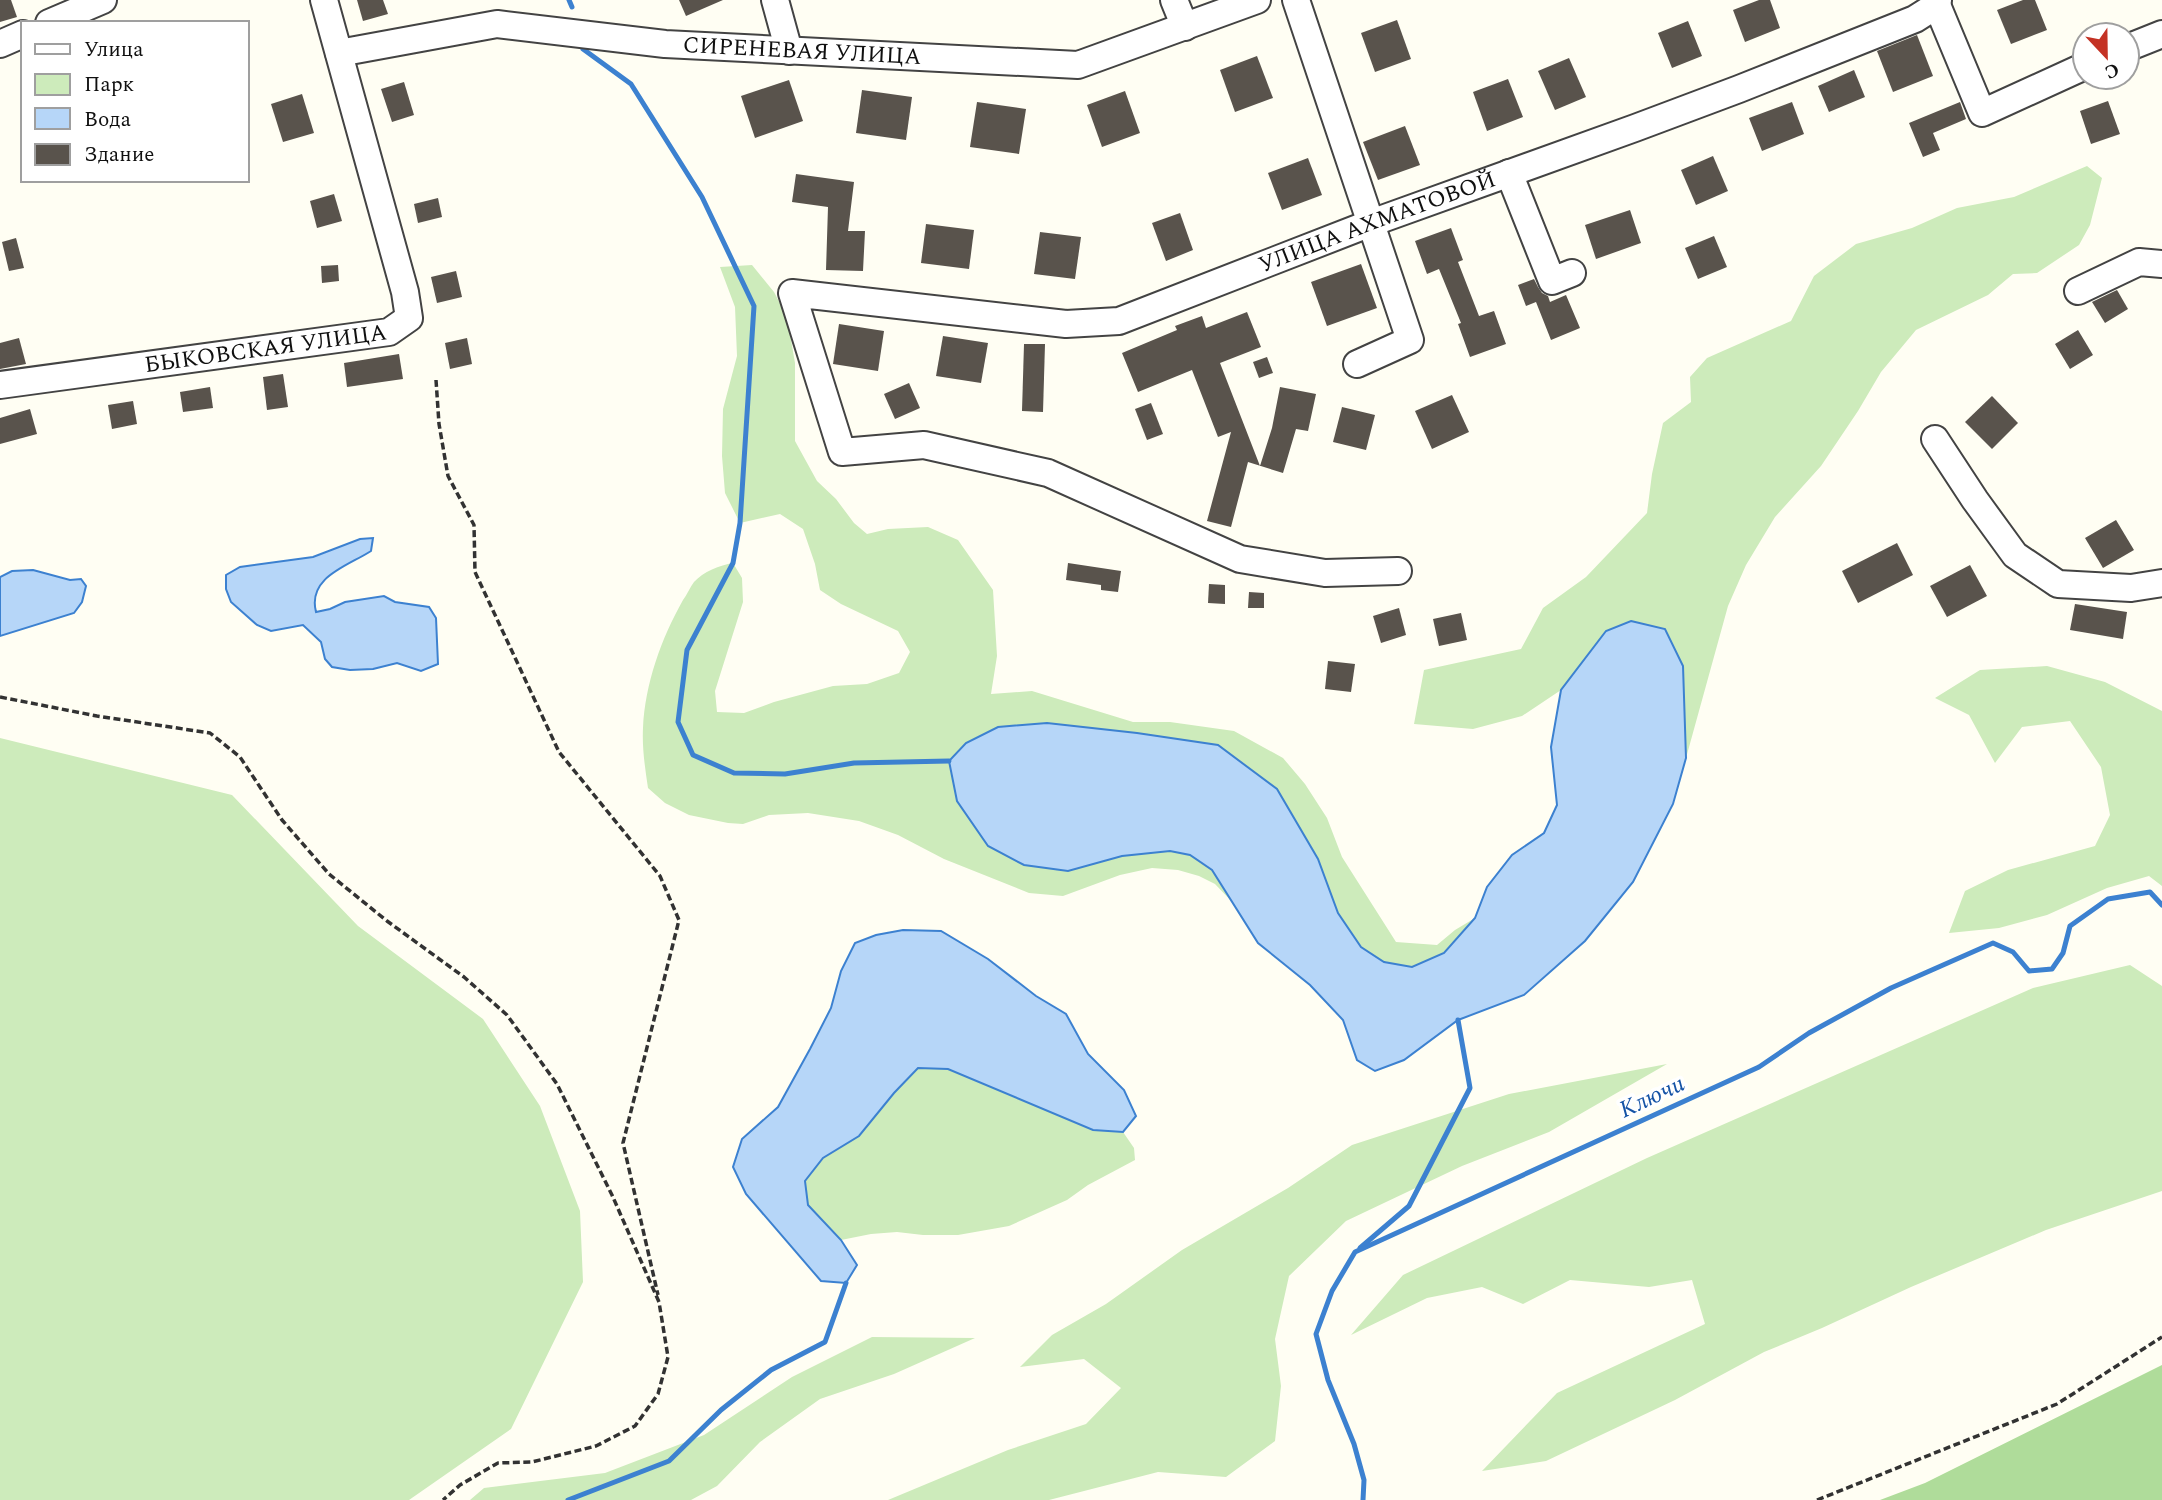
<svg xmlns="http://www.w3.org/2000/svg" width="2162" height="1500" viewBox="0 0 2162 1500" font-family="Spectral,serif">
<style>
.green{fill:#cdebbb}
.forest{fill:#afdc9a}
.water{fill:#b6d6f8;stroke:#3c81d0;stroke-width:2}
.lines{fill:none;stroke-linecap:round;stroke-linejoin:round}
.stream{stroke:#3c81d0;stroke-width:5}
.building{fill:#59534c}
.minor-casing{stroke:#434343;stroke-width:30}
.path{stroke:#323232;stroke-width:3.5;stroke-dasharray:7 3.5;stroke-linecap:butt}
.minor{stroke:#fff;stroke-width:26}
.labels{text-anchor:middle;dominant-baseline:central;stroke-width:7;stroke-linejoin:round;paint-order:stroke}
.street-label{font-size:23px;fill:#101010;stroke:#fff}
.water-label{font-size:24px;font-style:italic;fill:#1553a6;stroke:#fff}
</style>
<rect width="100%" height="100%" fill="#fffef3"/>
<!-- green -->
<g class="green">
<path d="M2087,166L2102,178L2090,225L2079,245L2037,273L2013,274L1988,295L1916,330L1881,372L1858,411L1821,466L1775,517L1746,565L1728,606L1686,758L1683,666L1606,631L1561,690L1522,716L1473,729L1414,724L1424,670L1521,649L1543,608L1586,577L1647,513L1652,474L1663,423L1691,402L1690,377L1707,358L1791,321L1814,276L1856,244L1912,228L1957,208L2014,197Z"/>
<path d="M752,265L774,292L787,317L795,363V441L817,481L836,499L854,523L867,534L888,529L928,527L958,540L993,590L997,656L991,694L1032,691L1133,722H1170L1234,731L1283,758L1305,784L1327,818L1342,857L1396,942L1437,945L1455,930L1475,918L1443,953L1412,967L1384,962L1361,947L1338,913L1318,859L957,801L988,846L1024,865L1068,871L1122,856L1170,851L1190,855L1213,870L1235,905L1215,884L1199,876L1178,870L1152,868L1120,875L1063,896L1029,893L944,859L898,835L859,821L808,813L769,815L743,824L728,823L689,815L665,803L648,788C645,768 642,748 643,728C645,684 661,639 683,600C687,595 690,587 694,582C703,572 720,565 733,563L742,578L743,602L715,691L717,712L744,713L774,702L833,686L867,684L899,673L910,652L898,631L841,604L820,590L815,564L803,529L780,514L740,523L725,493L722,456L723,409L737,356L735,307L720,267Z"/>
<path d="M2047,666L2105,682L2162,711V886L2149,876L2107,888L2047,915L1999,928L1949,933L1965,891L2008,870L2095,846L2110,815L2101,767L2070,721L2022,727L1995,763L1969,715L1935,698L1980,670Z"/>
<path d="M0,738L232,795L358,926L483,1019L540,1106L580,1211L583,1282L511,1429L409,1500H0Z"/>
<path d="M2130,965L2162,986V1191L2046,1230L1911,1287L1822,1328L1764,1352L1675,1400L1546,1461L1482,1471L1557,1393L1705,1324L1692,1280L1649,1287L1570,1280L1523,1304L1482,1287L1427,1298L1351,1335L1403,1275L1647,1158L2033,988Z"/>
<path d="M1667,1064L1549,1132L1462,1166L1346,1221L1289,1276L1275,1339L1281,1386L1275,1441L1226,1477L1158,1472L1049,1500H888L1008,1450L1086,1424L1121,1388L1084,1359L1020,1367L1052,1335L1106,1304L1182,1250L1288,1188L1352,1145L1509,1094Z"/>
<path d="M918,1068L948,1069L1093,1130L1123,1132L1134,1148L1135,1160L1088,1185L1067,1200L1009,1226L958,1235H923L897,1232L871,1234L841,1240L808,1205L805,1181L823,1158L859,1136L894,1093Z"/>
<path d="M872,1337L975,1338L894,1374L820,1399L760,1442L717,1486L691,1500H470L484,1488L605,1473L704,1435L792,1377Z"/>
</g>
<!-- forest -->
<path class="forest" d="M2162,1365V1500H1880L1925,1483Z"/>
<!-- water -->
<g class="water">
<path d="M373,538L371,551C348,566 307,577 316,612L330,609L345,602L384,596L395,602L429,607L436,618L438,664L421,671L397,663L373,669L350,670L332,667L325,659L321,642L303,625L271,631L257,625L231,602L226,589V575L240,567L313,557L360,539Z"/>
<path d="M33,570L70,580L81,579L86,586L82,602L74,613L0,636V577L12,571Z"/>
<path d="M1631,621L1665,629L1683,666L1686,758L1673,804L1633,882L1585,941L1524,995L1458,1020L1404,1060L1375,1071L1357,1060L1343,1020L1310,985L1258,943L1212,870L1190,855L1170,851L1122,856L1068,871L1024,865L988,846L957,801L949,761L966,743L998,727L1047,723L1137,733L1218,745L1277,789L1318,859L1338,913L1361,947L1384,962L1412,967L1444,953L1475,918L1487,887L1512,855L1544,833L1557,805L1551,747L1561,690L1606,631Z"/>
<path d="M903,930L941,931L988,959L1036,996L1066,1014L1088,1054L1124,1090L1136,1116L1123,1132L1093,1130L948,1069L918,1068L894,1093L859,1136L823,1158L805,1181L808,1205L841,1240L857,1265L846,1283L821,1281L746,1194L733,1167L742,1139L778,1107L810,1049L831,1008L841,971L855,943L876,935Z"/>
</g>
<g class="lines">
<!-- stream -->
<g class="stream">
<path d="M569,0L572,7"/>
<path d="M583,49L631,84L702,197L754,306L740,523L733,563L687,650L678,722L693,755L734,773L785,774L854,763L949,761"/>
<path d="M1360,1248L1409,1206L1470,1088L1458,1020"/>
<path d="M568,1500L669,1461L721,1410L771,1370L825,1342L846,1283"/>
<path d="M1363,1500L1364,1480L1354,1444L1328,1380L1316,1334L1332,1291L1355,1252L1759,1067L1809,1033L1891,988L1993,943L2013,952L2029,971L2052,969L2063,953L2070,926L2108,899L2150,892L2162,905"/>
</g>
</g>
<!-- building -->
<g class="building">
<path d="M0,0H11L17,17L0,22Z"/>
<path d="M357,0H383L388,14L363,21Z"/>
<path d="M679,0H723L686,16Z"/>
<path d="M1759,0H1770L1780,28L1745,42L1733,10Z"/>
<path d="M2023,0H2035L2047,30L2011,44L1997,10Z"/>
<path d="M1397,20L1411,59L1375,72L1361,33Z"/>
<path d="M1688,21L1702,56L1672,68L1658,33Z"/>
<path d="M1917,35L1933,76L1893,92L1877,51Z"/>
<path d="M1257,56L1273,98L1235,112L1220,70Z"/>
<path d="M1569,58L1586,97L1555,110L1538,71Z"/>
<path d="M1854,70L1865,97L1829,112L1818,86Z"/>
<path d="M1508,79L1523,117L1487,131L1473,92Z"/>
<path d="M789,80L803,121L755,138L741,96Z"/>
<path d="M404,82L414,115L392,122L381,89Z"/>
<path d="M862,90L912,97L906,140L856,133Z"/>
<path d="M1125,91L1140,133L1102,147L1087,105Z"/>
<path d="M302,94L314,133L283,142L271,104Z"/>
<path d="M2108,101L2120,134L2091,144L2080,111Z"/>
<path d="M977,102L1026,109L1019,154L970,147Z"/>
<path d="M1792,102L1804,134L1762,151L1749,118Z"/>
<path d="M1960,102L1966,119L1933,133L1940,150L1923,157L1909,123Z"/>
<path d="M1405,126L1420,165L1378,180L1363,142Z"/>
<path d="M1713,156L1728,191L1696,205L1681,170Z"/>
<path d="M1308,158L1322,195L1282,210L1268,173Z"/>
<path d="M796,174L854,182L848,231H865L863,271L826,270L828,207L792,202Z"/>
<path d="M334,194L342,221L317,228L310,201Z"/>
<path d="M438,198L442,217L418,223L414,204Z"/>
<path d="M1630,210L1641,243L1596,259L1585,225Z"/>
<path d="M1180,213L1193,250L1166,261L1152,223Z"/>
<path d="M926,224L974,230L969,269L921,263Z"/>
<path d="M1451,228L1463,260L1458,262L1479,316L1494,311L1506,344L1470,357L1458,324L1461,323L1439,269L1427,274L1415,241Z"/>
<path d="M1040,232L1081,237L1075,279L1034,274Z"/>
<path d="M1714,236L1727,267L1698,279L1685,248Z"/>
<path d="M16,238L24,268L9,271L2,242Z"/>
<path d="M1361,264L1377,308L1327,326L1311,282Z"/>
<path d="M338,265L339,281L322,283L321,266Z"/>
<path d="M456,271L462,297L437,303L431,277Z"/>
<path d="M1534,279L1538,287L1542,293L1548,296L1550,302L1566,295L1580,328L1551,340L1536,302L1526,306L1518,285Z"/>
<path d="M2117,290L2128,309L2105,323L2092,302Z"/>
<path d="M1247,312L1261,347L1220,363L1260,466L1272,428L1280,387L1316,394L1308,431L1296,429L1283,473L1248,462L1231,527L1207,521L1231,432L1218,437L1192,370L1138,392L1122,353L1177,330L1175,326L1202,316L1206,328Z"/>
<path d="M839,324L884,331L878,371L833,364Z"/>
<path d="M2078,330L2093,355L2070,369L2055,344Z"/>
<path d="M943,336L988,343L981,383L936,376Z"/>
<path d="M19,338L26,364L0,369V343Z"/>
<path d="M467,338L472,364L450,369L445,343Z"/>
<path d="M1024,344H1045L1043,412L1022,411Z"/>
<path d="M399,354L403,379L347,387L344,363Z"/>
<path d="M1267,357L1273,373L1259,378L1253,362Z"/>
<path d="M283,374L288,407L267,410L263,377Z"/>
<path d="M909,383L920,408L895,419L884,394Z"/>
<path d="M210,387L213,408L183,412L180,392Z"/>
<path d="M1452,395L1469,432L1432,449L1415,411Z"/>
<path d="M1992,396L2018,423L1992,449L1965,422Z"/>
<path d="M133,401L137,424L112,429L108,405Z"/>
<path d="M1151,403L1163,434L1147,440L1135,409Z"/>
<path d="M1342,407L1375,415L1366,450L1333,442Z"/>
<path d="M30,409L37,434L0,444V418Z"/>
<path d="M2116,520L2134,550L2103,568L2085,538Z"/>
<path d="M1897,543L1913,575L1858,603L1842,571Z"/>
<path d="M1068,563L1121,571L1118,592L1101,590V585L1066,580Z"/>
<path d="M1970,565L1987,596L1947,617L1930,586Z"/>
<path d="M1209,584L1225,585V604L1208,603Z"/>
<path d="M1249,592L1264,593V608H1248Z"/>
<path d="M2075,604L2127,612L2123,639L2070,630Z"/>
<path d="M1399,608L1406,635L1381,643L1373,616Z"/>
<path d="M1461,613L1467,640L1439,646L1433,619Z"/>
<path d="M1328,661L1355,664L1351,692L1325,689Z"/>
</g>
<g class="lines">
<!-- minor casing -->
<g class="minor-casing">
<g id="minor">
<path d="M775,0L789,51"/>
<path d="M1174,0L1185,27"/>
<path d="M1296,0L1410,340L1357,364"/>
<path d="M1937,5L1982,113L2085,66"/>
<path d="M49,23L103,0"/>
<path d="M0,44L23,34"/>
<path d="M2127,48L2162,34"/>
<path id="s1" d="M339,53L497,24L665,44L1078,65L1257,0"/>
<path d="M1509,173L1552,281L1572,273"/>
<path d="M2078,291L2139,262L2162,264"/>
<path id="s2" d="M0,385L389,332L409,318L405,292L324,0"/>
<path d="M1935,439L1975,500L2015,555L2058,584L2131,588L2162,583"/>
<path id="s3" d="M1398,571L1325,573L1240,559L1048,473L924,445L842,452L792,293L1066,324L1119,321L1371,223L1635,128L1739,89L1915,19L1937,5L1938,0"/>
</g>
</g>
<!-- path -->
<g class="path">
<path d="M436,380L439,424L448,476L474,525L475,572L559,752L660,876L679,920L623,1143L658,1295"/>
<path d="M0,697L97,716L210,733L240,757L282,820L329,874L387,921L464,977L507,1015L557,1084L612,1195L659,1302L668,1357L658,1394L635,1426L596,1446L532,1462L498,1463L460,1485L443,1500"/>
<path d="M1817,1500L2057,1404L2162,1337"/>
</g>
<!-- minor -->
<use href="#minor" class="minor"/>
</g>
<g class="labels">
<!-- street labels -->
<g class="street-label">
<text stroke="none"><textPath href="#s1" startOffset="467">СИРЕНЕВАЯ УЛИЦА</textPath></text>
<text stroke="none"><textPath href="#s3" startOffset="1351">УЛИЦА АХМАТОВОЙ</textPath></text>
<text stroke="none"><textPath href="#s2" startOffset="268">БЫКОВСКАЯ УЛИЦА</textPath></text>
</g>
<!-- water labels -->
<g class="water-label">
<text transform="translate(1652 1097) rotate(-25)">Ключи</text>
</g>
</g>
<!-- legend -->
<rect x="21" y="21" width="228" height="161" fill="#ffffff" stroke="#9f9f9f" stroke-width="2"/>
<rect x="35" y="44" width="35" height="10" fill="#ffffff" stroke="#9f9f9f" stroke-width="2"/>
<text x="84" y="56" font-size="21" fill="#101010">Улица</text>
<rect x="35" y="74" width="35" height="21" fill="#cdebbb" stroke="#9f9f9f" stroke-width="2"/>
<text x="84" y="91" font-size="21" fill="#101010">Парк</text>
<rect x="35" y="108" width="35" height="21" fill="#b6d6f8" stroke="#9f9f9f" stroke-width="2"/>
<text x="84" y="126" font-size="21" fill="#101010">Вода</text>
<rect x="35" y="144" width="35" height="21" fill="#59534c" stroke="#9f9f9f" stroke-width="2"/>
<text x="84" y="161" font-size="21" fill="#101010">Здание</text>
<!-- north arrow -->
<g transform="translate(2106 56) rotate(158)"><circle r="33" fill="#ffffff" stroke="#9f9f9f" stroke-width="2"/>
<path d="M0-5L12 26L0 18L-12 26Z" fill="#c43224"/>
<text y="-10" font-size="19" font-weight="bold" text-anchor="middle" fill="#101010">С</text>
</g>
</svg>
